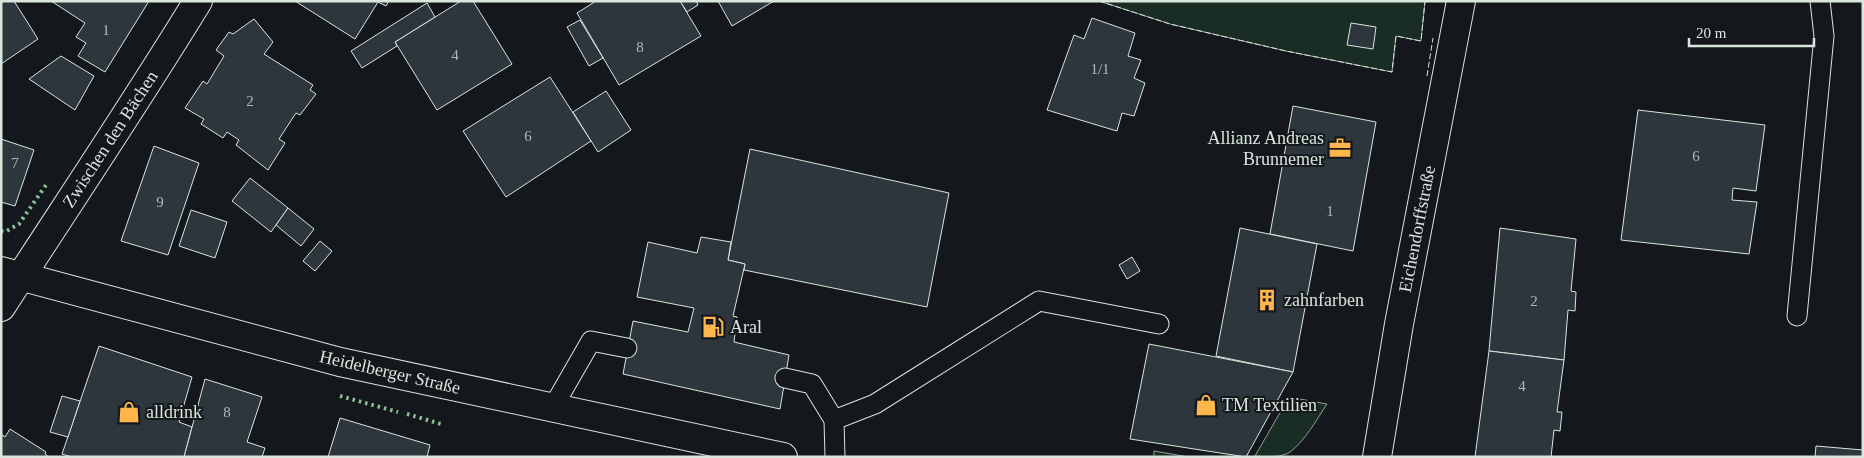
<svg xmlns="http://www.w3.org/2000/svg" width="1864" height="458" viewBox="0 0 1864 458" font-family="Georgia,serif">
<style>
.green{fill:#1a2d24;stroke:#939e99}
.building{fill:#2c363c;stroke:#d8e6dc}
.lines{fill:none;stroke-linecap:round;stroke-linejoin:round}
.lane-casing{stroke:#d8e6dc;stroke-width:21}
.street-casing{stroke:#d8e6dc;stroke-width:30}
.secondary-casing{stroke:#d8e6dc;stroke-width:30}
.lane{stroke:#14181c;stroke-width:19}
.street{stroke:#14181c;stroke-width:28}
.secondary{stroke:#14181c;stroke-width:28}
.hedge{stroke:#8ac095;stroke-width:4;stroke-dasharray:2.5 4;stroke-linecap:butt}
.fence{stroke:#d8e6dc;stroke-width:1;stroke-dasharray:6 2.5;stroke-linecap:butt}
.labels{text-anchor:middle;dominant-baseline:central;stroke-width:4;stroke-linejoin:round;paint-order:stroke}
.number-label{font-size:15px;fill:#adbab4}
.poi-label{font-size:18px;fill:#d8e6dc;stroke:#14181c;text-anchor:start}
.street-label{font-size:18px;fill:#d8e6dc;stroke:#14181c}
</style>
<rect width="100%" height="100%" fill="#14181c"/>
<!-- green -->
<g class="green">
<path d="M1099,1H1425L1421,41L1396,36L1392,72L1286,51L1170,24Z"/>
<path d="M1289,397L1327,404C1317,419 1305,441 1290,452C1281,458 1265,457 1255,456Z"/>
<path d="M1154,451L1189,457H1154Z"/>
</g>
<!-- building -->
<g class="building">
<path d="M1,1H14L38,39L1,64Z"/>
<path d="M51,1H149L105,72L78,56L86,43L76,37L85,23Z"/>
<path d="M295,1H389L386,6L378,2L355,39Z"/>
<path d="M461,1H473L512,64L437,110L395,42Z"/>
<path d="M596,1H680L701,36L619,85L577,13Z"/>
<path d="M680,1H696L698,5L687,12Z"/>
<path d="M718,1H774L732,26Z"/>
<path d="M427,3L435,17L395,42L397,46L362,68L351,51Z"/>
<path d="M1092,18L1135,33L1128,56L1141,60L1134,78L1145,83L1134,116L1122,113L1117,131L1047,110L1074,35L1084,39Z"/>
<path d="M254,19L273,42L264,54L313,85L310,90L316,94L300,115L296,113L279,139L285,143L268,170L236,145L239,140L227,132L223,138L201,124L204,119L185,108L203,81L207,84L224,56L216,50L229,32L233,34Z"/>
<path d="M580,20L603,58L589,66L567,27Z"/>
<path d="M1351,23L1376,27L1373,49L1347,45Z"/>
<path d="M61,56L94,76L75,110L29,79Z"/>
<path d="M550,77L591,141L506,197L463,131Z"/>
<path d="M606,91L631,130L598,152L573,112Z"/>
<path d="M1293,106L1376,122L1353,251L1270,234Z"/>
<path d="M1638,110L1765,125L1756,191L1733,188L1732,200L1757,202L1749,254L1621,240Z"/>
<path d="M1,139L34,150L15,206L1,202Z"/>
<path d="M154,146L199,163L168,255L121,241Z"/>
<path d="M750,149L949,193L927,307L744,270L745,264L728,260Z"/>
<path d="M250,178L288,208L271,232L232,201Z"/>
<path d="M288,208L314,229L301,246L276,225Z"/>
<path d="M191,210L227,222L215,258L179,246Z"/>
<path d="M1240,228L1317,244L1293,372L1216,356Z"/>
<path d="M1500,228L1576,239L1571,291L1576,292L1575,311L1568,310L1564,360L1489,351Z"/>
<path d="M701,237L731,242L728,260L745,264L733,316L737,317L734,342L789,355L780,409L623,374L633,321L688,332L694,308L637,297L648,242L697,253Z"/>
<path d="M320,241L332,251L315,271L303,261Z"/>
<path d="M1132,257L1140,271L1127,279L1119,265Z"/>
<path d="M1149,344L1293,372L1246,457L1130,439Z"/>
<path d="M99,346L192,377L179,422L192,427L184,457H72L62,454Z"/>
<path d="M1489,351L1564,360L1557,412H1562L1560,431L1554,430L1551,457H1475Z"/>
<path d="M205,379L262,397L247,442L265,448L262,457H184Z"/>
<path d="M62,396L80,401L68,437L50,432Z"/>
<path d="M340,418L430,445L427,457H328Z"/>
<path d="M10,429L46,452L45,454L49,457H1V434L5,437Z"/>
<path d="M1816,446L1863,450V457H1815Z"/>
</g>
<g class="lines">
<!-- lane casing -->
<g class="lane-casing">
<g id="lane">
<path d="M1797,316L1824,36L1820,1"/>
<path d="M785,378L812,384L834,420L835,457"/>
<path d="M553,407L591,341L627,348"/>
<path d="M834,420L875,404L1039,301L1159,324"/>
</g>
</g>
<!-- street casing -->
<g class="street-casing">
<g id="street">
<path d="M1,307C67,205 135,104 198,1"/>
<path d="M1377,457L1399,324L1461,1"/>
</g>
</g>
<!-- secondary casing -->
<g class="secondary-casing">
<path id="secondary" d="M1,271L340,362L783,457"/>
</g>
<!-- lane -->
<use href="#lane" class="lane"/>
<!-- street -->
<use href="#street" class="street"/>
<!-- secondary -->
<use href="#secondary" class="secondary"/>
<!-- hedge -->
<g class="hedge">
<path d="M1,231L5,232L19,224L46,185"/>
<path d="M340,396L398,412"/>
<path d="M407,414L441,424"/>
</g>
<!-- fence -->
<g class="fence">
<path d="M1099,1L1170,24L1286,51L1392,72L1396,36L1421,41L1425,1"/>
<path d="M1427,76L1433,38"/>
</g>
</g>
<!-- icons -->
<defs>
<g id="office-bare" transform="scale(1.725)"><path d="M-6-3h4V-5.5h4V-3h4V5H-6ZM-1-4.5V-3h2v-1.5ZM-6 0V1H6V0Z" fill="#ffb74d" stroke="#14181c" stroke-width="2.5" paint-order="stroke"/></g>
<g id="building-bare" transform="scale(1.725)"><path d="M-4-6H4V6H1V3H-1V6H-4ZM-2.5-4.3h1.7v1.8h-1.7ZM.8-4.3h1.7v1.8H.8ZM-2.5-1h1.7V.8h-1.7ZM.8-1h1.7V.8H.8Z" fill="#ffb74d" stroke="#14181c" stroke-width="2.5" paint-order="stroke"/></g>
<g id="fuel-bare" transform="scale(1.725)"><path d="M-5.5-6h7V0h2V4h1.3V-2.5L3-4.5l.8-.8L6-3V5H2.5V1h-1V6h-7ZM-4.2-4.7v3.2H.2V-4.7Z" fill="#ffb74d" stroke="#14181c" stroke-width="2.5" paint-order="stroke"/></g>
<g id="shop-bare" transform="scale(1.725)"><path d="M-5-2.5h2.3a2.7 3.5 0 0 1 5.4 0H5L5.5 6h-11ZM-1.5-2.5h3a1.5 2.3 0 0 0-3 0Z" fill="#ffb74d" stroke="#14181c" stroke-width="2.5" paint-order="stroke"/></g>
</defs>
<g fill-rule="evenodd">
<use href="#office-bare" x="1340" y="148"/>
<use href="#building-bare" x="1267" y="300"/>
<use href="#fuel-bare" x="713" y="327"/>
<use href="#shop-bare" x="1206" y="405"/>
<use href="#shop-bare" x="129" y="412"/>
</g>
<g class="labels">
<!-- number labels -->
<g class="number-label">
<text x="106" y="30">1</text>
<text x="640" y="47">8</text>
<text x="455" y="55">4</text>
<text x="1100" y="69">1/1</text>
<text x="250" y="101">2</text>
<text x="528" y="136">6</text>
<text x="1696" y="156">6</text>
<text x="15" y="163">7</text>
<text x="160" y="202">9</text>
<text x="1330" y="211">1</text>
<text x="1534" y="301">2</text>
<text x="1522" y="386">4</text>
<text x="227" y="412">8</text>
</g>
<!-- poi labels -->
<g class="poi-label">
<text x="1324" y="138" text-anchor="end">Allianz Andreas<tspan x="1324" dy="21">Brunnemer</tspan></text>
<text x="1284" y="300">zahnfarben</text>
<text x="730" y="327">Aral</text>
<text x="1222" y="405">TM Textilien</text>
<text x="146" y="412">alldrink</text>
</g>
<!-- street labels -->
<g class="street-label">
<text transform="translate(110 139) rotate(-57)">Zwischen den Bächen</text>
<text transform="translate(1417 229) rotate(-79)">Eichendorffstraße</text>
<text transform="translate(390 372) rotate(13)">Heidelberger Straße</text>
</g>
</g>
<!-- border -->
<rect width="1864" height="458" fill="none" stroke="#d8e6dc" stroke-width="5"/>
<!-- scale -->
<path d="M1689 38v8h125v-8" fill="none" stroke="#d8e6dc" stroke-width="2.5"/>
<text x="1696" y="38" font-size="15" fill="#d8e6dc" stroke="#14181c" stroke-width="4" paint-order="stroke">20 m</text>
</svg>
